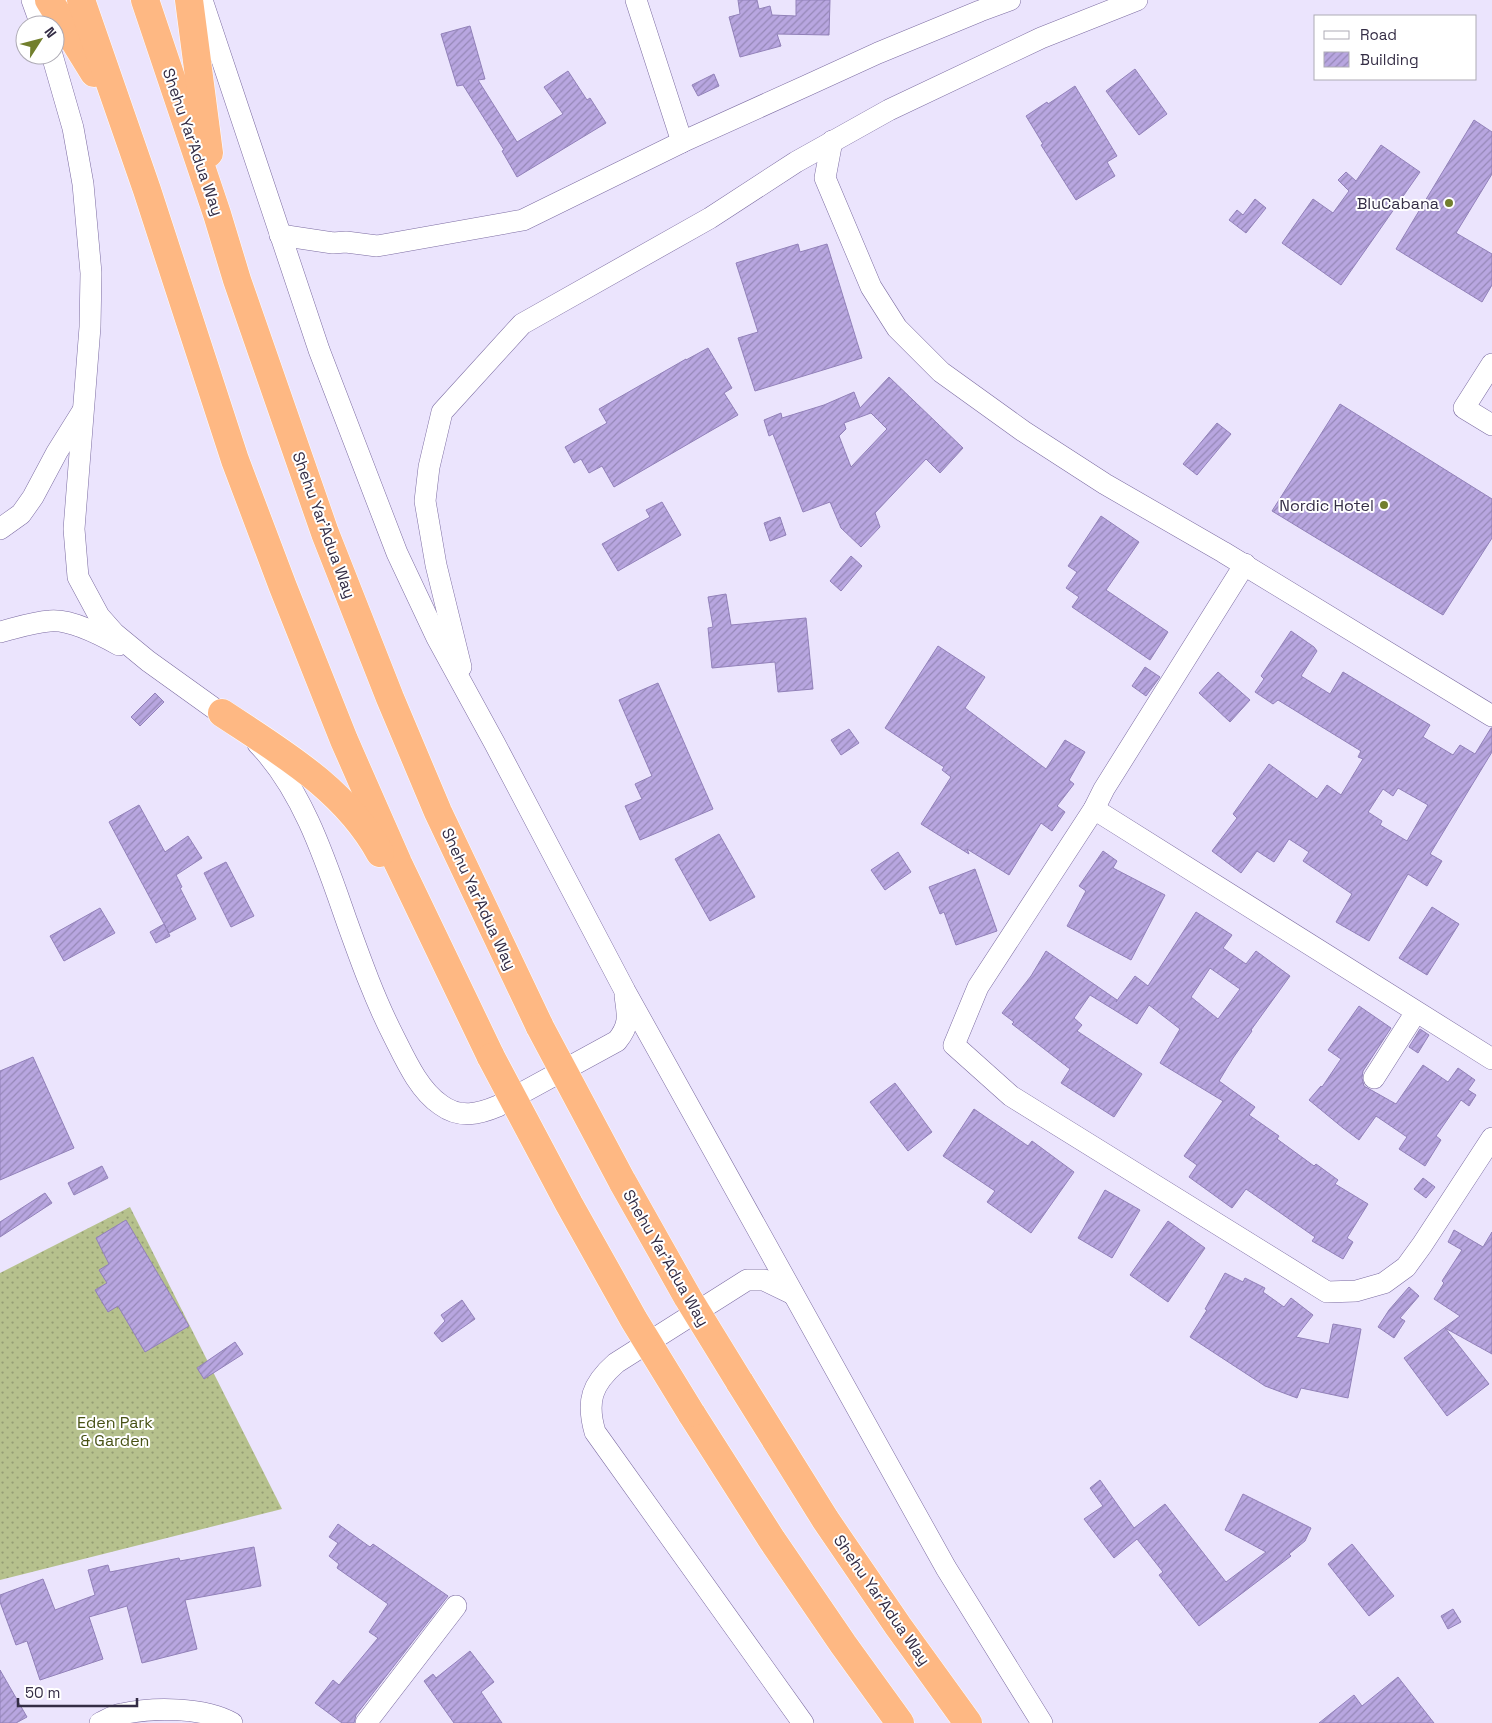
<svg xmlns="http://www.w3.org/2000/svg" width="1492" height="1723" viewBox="0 0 1492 1723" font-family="'Space Grotesk',sans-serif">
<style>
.grass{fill:url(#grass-dots)}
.building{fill:url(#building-hatch);stroke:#9281b9;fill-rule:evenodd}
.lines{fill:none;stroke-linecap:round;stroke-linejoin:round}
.minor-casing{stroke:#7c6ca2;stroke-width:22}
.highway-casing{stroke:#fff;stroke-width:29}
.minor{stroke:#fff;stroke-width:21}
.highway{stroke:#feb883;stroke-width:28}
.highway-bridge-casing{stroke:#fff;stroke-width:29;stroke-linecap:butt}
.highway-bridge{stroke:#feb883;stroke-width:28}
.poi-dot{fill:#727f2d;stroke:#fff;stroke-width:2}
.labels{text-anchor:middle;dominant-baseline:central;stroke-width:4;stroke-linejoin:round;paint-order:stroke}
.street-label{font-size:16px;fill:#342d45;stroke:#fff}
.poi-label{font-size:16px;fill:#342d45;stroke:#fff;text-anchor:end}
.park-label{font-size:16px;fill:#485215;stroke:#fff}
</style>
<defs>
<pattern id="grass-dots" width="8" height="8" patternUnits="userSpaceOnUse" patternTransform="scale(1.25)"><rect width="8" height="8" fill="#b6c18d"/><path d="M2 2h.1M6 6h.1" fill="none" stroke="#959d75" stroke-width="1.8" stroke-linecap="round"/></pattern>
<pattern id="building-hatch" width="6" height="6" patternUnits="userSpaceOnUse" patternTransform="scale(1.25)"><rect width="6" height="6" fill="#b8a6e0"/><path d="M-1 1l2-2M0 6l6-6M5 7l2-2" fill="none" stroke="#9688b7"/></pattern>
</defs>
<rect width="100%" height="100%" fill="#ebe4fd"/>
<!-- grass -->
<path class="grass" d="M130,1207L282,1509L0,1580V1273Z"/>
<!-- building -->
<g class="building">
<path d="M738,0H757L759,9L770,6L772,15L796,16V0H830L829,35L777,34L781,46L740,57L729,17L740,14Z"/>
<path d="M470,26L485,79L478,80L517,142L563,114L544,87L568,71L587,100L590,98L606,123L517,177L502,151L504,150L463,85L457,86L441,34Z"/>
<path d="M1135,69L1167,114L1139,135L1106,91Z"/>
<path d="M714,74L719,86L698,96L692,85Z"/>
<path d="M1075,86L1117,156L1107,162L1115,176L1076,200L1041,145L1043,144L1026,116L1047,102L1048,104Z"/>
<path d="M1474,120L1492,132V174L1456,233L1492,254V285L1482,302L1396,249Z"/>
<path d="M1381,145L1420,172L1341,285L1282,243L1313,199L1333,213L1349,191L1338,180L1346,172L1356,181Z"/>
<path d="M1255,199L1266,208L1246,233L1229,220L1237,210L1243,215Z"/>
<path d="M798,244L800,252L827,244L862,358L755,391L738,338L758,332L736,263Z"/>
<path d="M708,348L732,388L724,393L738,415L614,487L602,466L589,473L581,459L574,463L565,447L607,423L599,409L686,359V360Z"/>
<path d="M889,377L963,448L940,473L926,459L875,513L880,527L861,547L841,528L830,502L803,512L773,434L769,436L764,420L781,413L782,418L824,405L854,392L860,408ZM871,413L887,429L851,467L839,436L846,429L844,423Z"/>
<path d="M1340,404L1492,499V538L1443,615L1272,511Z"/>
<path d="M1217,423L1231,434L1197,475L1183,464Z"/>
<path d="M662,502L681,535L618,571L602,544L650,517L646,510Z"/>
<path d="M1101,516L1139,542L1106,590L1168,632L1150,660L1072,607L1079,597L1066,588L1077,572L1068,566Z"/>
<path d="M780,517L786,535L770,541L764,523Z"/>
<path d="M851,556L862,566L841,591L830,581Z"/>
<path d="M726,594L731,625L806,618L813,689L778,692L775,662L712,668L708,628L713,627L708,597Z"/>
<path d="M1291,631L1314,647L1317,651L1301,676L1330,694L1343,672L1430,725L1423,737L1453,755L1460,745L1475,754L1491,728H1492V752L1430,854L1442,861L1427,886L1408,874L1369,941L1336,922L1352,894L1303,861L1309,852L1289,839L1274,862L1257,851L1241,873L1212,851L1237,818L1233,814L1269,764L1317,799L1327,785L1341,795L1363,759L1358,757L1361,751L1278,700L1273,704L1255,692L1264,679L1261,676ZM1398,788L1428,805L1407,841L1380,825L1382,821L1368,812L1383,789L1393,796Z"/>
<path d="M938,646L985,677L965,708L1046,769L1065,740L1085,752L1069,780L1074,784L1057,806L1065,812L1052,831L1041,823L1009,875L967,849L969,854L921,824L951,777L942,770L944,767L885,728Z"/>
<path d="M1145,667L1160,677L1146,696L1132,686Z"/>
<path d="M1218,672L1250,700L1230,722L1199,693Z"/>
<path d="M658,683L713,809L640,840L625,806L642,799L635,784L652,776L619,700Z"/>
<path d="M155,693L164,702L140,726L131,717Z"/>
<path d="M849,729L859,743L841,755L831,740Z"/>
<path d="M139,805L165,852L188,836L202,858L176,875L182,887L180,888L196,919L169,933L109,822Z"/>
<path d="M719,834L755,897L710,921L675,859Z"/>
<path d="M1103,851L1117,861L1113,868L1165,895L1131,960L1067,926L1086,891L1079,886Z"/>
<path d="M898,852L911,872L885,890L871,870Z"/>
<path d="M226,862L254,916L231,927L204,873Z"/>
<path d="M975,869L997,931L956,945L944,912L940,914L929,887Z"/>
<path d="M1432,907L1459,924L1427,975L1399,958Z"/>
<path d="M100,908L115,933L64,961L50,936Z"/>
<path d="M1196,912L1232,935L1223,948L1246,964L1256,951L1290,976L1251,1030L1252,1031L1233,1058L1219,1081L1255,1107L1249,1115L1279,1136L1277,1139L1314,1166L1316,1164L1338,1180L1335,1184L1368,1204L1347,1238L1353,1242L1343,1259L1312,1241L1315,1237L1246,1189L1232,1208L1189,1177L1197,1165L1184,1156L1223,1101L1160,1063L1180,1029L1149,1005L1137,1024L1090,995L1074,1018L1082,1025L1077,1031L1142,1074L1114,1117L1061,1083L1070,1069L1012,1024L1014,1022L1002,1013L1031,976L1046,951L1117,1000L1116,1002L1135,976L1148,986ZM1210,968L1240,989L1218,1019L1191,997Z"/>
<path d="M164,924L170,936L156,943L150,932Z"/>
<path d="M1359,1006L1391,1028L1363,1071L1362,1078L1364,1086L1396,1104L1423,1065L1448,1082L1458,1068L1475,1080L1468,1090L1476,1095L1469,1106L1461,1100L1436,1136L1441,1140L1425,1166L1399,1149L1407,1137L1376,1116L1359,1140L1343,1128L1309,1100L1321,1086L1322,1087L1341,1059L1328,1050Z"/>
<path d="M1420,1029L1429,1035L1418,1053L1409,1047Z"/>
<path d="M33,1057L74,1148L0,1180V1071Z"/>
<path d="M895,1083L932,1132L908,1151L870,1102Z"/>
<path d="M974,1109L1028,1146L1032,1141L1074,1172L1031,1233L987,1202L995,1191L943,1156Z"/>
<path d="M102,1166L108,1178L74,1195L68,1183Z"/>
<path d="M1423,1178L1435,1187L1426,1198L1414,1189Z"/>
<path d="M1105,1190L1140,1210L1112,1258L1078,1238Z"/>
<path d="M45,1193L52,1203L0,1237V1222Z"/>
<path d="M126,1220L189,1326L145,1352L118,1306L108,1312L95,1290L107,1283L99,1270L109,1264L96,1238Z"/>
<path d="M1168,1221L1205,1248L1168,1302L1130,1275Z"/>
<path d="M1454,1230L1483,1247L1492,1232V1354L1445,1328L1489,1384L1447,1416L1404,1358L1460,1316L1434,1299L1444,1283L1442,1281L1462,1250L1448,1242Z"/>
<path d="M1225,1273L1243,1282L1245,1278L1265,1288L1263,1292L1284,1307L1291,1298L1313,1315L1296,1337L1329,1344L1333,1324L1361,1329L1348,1398L1301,1388L1297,1398L1265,1386L1190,1337L1207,1310L1205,1309Z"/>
<path d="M1409,1287L1419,1296L1400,1318L1405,1321L1394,1338L1378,1327L1389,1310Z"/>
<path d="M462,1300L475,1319L442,1342L434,1333L445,1321L441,1315Z"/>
<path d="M235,1342L243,1354L204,1379L197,1368Z"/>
<path d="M1100,1480L1134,1528L1165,1504L1226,1582L1266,1552L1225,1530L1243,1494L1311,1528L1305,1541L1289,1554L1291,1556L1199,1626L1159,1575L1163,1572L1137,1539L1114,1558L1084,1519L1103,1506L1090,1488Z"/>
<path d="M338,1524L370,1547L373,1544L448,1596L356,1715L354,1723H342L315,1703L333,1680L339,1685L378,1638L369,1632L388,1604L337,1568L339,1564L329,1556L338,1543L329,1537Z"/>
<path d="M1352,1544L1394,1596L1369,1616L1328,1564Z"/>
<path d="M254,1547L261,1586L185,1600L197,1649L142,1663L127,1606L89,1617L103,1659L40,1680L27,1641L16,1645L0,1602V1595L43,1579L55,1610L95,1595L88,1570L108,1565L110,1572L179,1558L180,1561Z"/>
<path d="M1453,1609L1461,1622L1448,1629L1441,1616Z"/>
<path d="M470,1651L494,1682L481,1692L502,1723H454L424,1681L433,1674L436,1678Z"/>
<path d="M0,1670L27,1717L16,1723H0Z"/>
<path d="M1398,1677L1434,1723H1319L1354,1695L1362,1706Z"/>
</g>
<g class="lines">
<!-- minor casing -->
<g class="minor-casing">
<g id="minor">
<path d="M32,0L41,25"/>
<path d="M202,0L319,350L397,553L437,638L495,744L625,991L888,1464L946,1568L1042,1723"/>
<path d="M636,0L682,142"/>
<path d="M52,55L73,128L83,184L91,273L90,327L74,529L78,577L99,616L114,633L148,661L233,722"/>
<path d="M832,141L825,178L871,287L897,328L941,372L1023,431L1105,484L1223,552L1492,716"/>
<path d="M280,235L333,243L346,242L377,246L523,220L682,142L808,85L878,53L980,11L1010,0"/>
<path d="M1492,364L1464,408L1492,425"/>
<path d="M0,529L21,514L33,497L57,452L82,412"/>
<path d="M1245,564L1104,789L1094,809L978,987L954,1045L1011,1096L1327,1292L1356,1291L1384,1283L1406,1267L1422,1245L1492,1138"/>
<path d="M0,632C16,628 33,622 50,621C71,619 101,635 119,645"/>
<path d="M461,667L436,565L425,501L429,467L442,412L522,324L710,218L796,162L889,110L1041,38L1137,0"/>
<path d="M258,744C303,790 326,862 347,922C361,961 375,1000 394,1037C406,1061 419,1090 441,1105C460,1119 479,1114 498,1106L617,1041C630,1025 628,1016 625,996"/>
<path d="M1094,809L1492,1059"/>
<path d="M1374,1078L1416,1012"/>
<path d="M793,1294L764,1280H747L616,1363C592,1384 586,1401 595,1432L803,1723"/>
<path d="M100,1723C107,1720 114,1715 122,1714C152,1707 205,1707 232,1723"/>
<path d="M366,1723L456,1606"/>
</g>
</g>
<!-- highway casing -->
<g class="highway-casing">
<g id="highway">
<path d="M49,0L94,73"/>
<path d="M81,0L147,190L235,460L283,587L344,740L398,863L491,1057"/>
<path d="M145,0L217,214L237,280L325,533L390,698L438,812L540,1027"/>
<path d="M189,0L209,153"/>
<path d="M222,713C281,752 345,789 380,853"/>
<path d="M739,1381L825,1519L898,1626L968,1723"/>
<path d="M691,1413L772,1540L843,1644L900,1723"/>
</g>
</g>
<!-- minor -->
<use href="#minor" class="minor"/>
<!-- highway -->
<use href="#highway" class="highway"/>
<!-- highway-bridge casing -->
<g class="highway-bridge-casing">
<g id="highway-bridge">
<path d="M540,1027L622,1181L688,1298L739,1381"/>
<path d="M491,1057L569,1204L634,1320L691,1413"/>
</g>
</g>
<!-- highway-bridge -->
<use href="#highway-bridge" class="highway-bridge"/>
</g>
<!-- markers -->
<g class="poi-dot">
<circle cx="1449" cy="203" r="5"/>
<circle cx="1384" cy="505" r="5"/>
</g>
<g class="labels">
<!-- street labels -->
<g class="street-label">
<text transform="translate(193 142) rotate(71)">Shehu Yar'Adua Way</text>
<text transform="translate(324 525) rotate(70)">Shehu Yar'Adua Way</text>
<text transform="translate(479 899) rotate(65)">Shehu Yar'Adua Way</text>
<text transform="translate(666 1258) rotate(60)">Shehu Yar'Adua Way</text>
<text transform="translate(882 1600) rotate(55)">Shehu Yar'Adua Way</text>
</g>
<!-- poi labels -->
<g class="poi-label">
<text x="1439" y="203">BluCabana</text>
<text x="1374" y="505">Nordic Hotel</text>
</g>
<!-- park labels -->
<g class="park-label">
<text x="115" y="1422">Eden Park<tspan x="115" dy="18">&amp; Garden</tspan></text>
</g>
</g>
<!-- legend -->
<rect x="1314" y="15" width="162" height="65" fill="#ffffff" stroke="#aeabb5"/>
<rect x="1324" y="31" width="25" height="8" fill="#ffffff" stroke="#aeabb5"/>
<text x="1360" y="40" font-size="15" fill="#342d45">Road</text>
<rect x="1324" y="52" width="25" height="15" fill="url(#building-hatch)" stroke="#aeabb5"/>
<text x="1360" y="65" font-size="15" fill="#342d45">Building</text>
<!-- north arrow -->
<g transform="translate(40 40) rotate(54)"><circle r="24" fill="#ffffff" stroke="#aeabb5"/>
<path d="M0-4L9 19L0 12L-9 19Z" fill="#727f2d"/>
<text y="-8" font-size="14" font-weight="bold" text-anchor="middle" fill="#342d45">N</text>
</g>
<!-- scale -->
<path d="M18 1698v8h119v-8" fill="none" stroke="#342d45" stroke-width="2.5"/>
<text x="25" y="1698" font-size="15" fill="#342d45" stroke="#ffffff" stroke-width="4" paint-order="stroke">50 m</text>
</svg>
